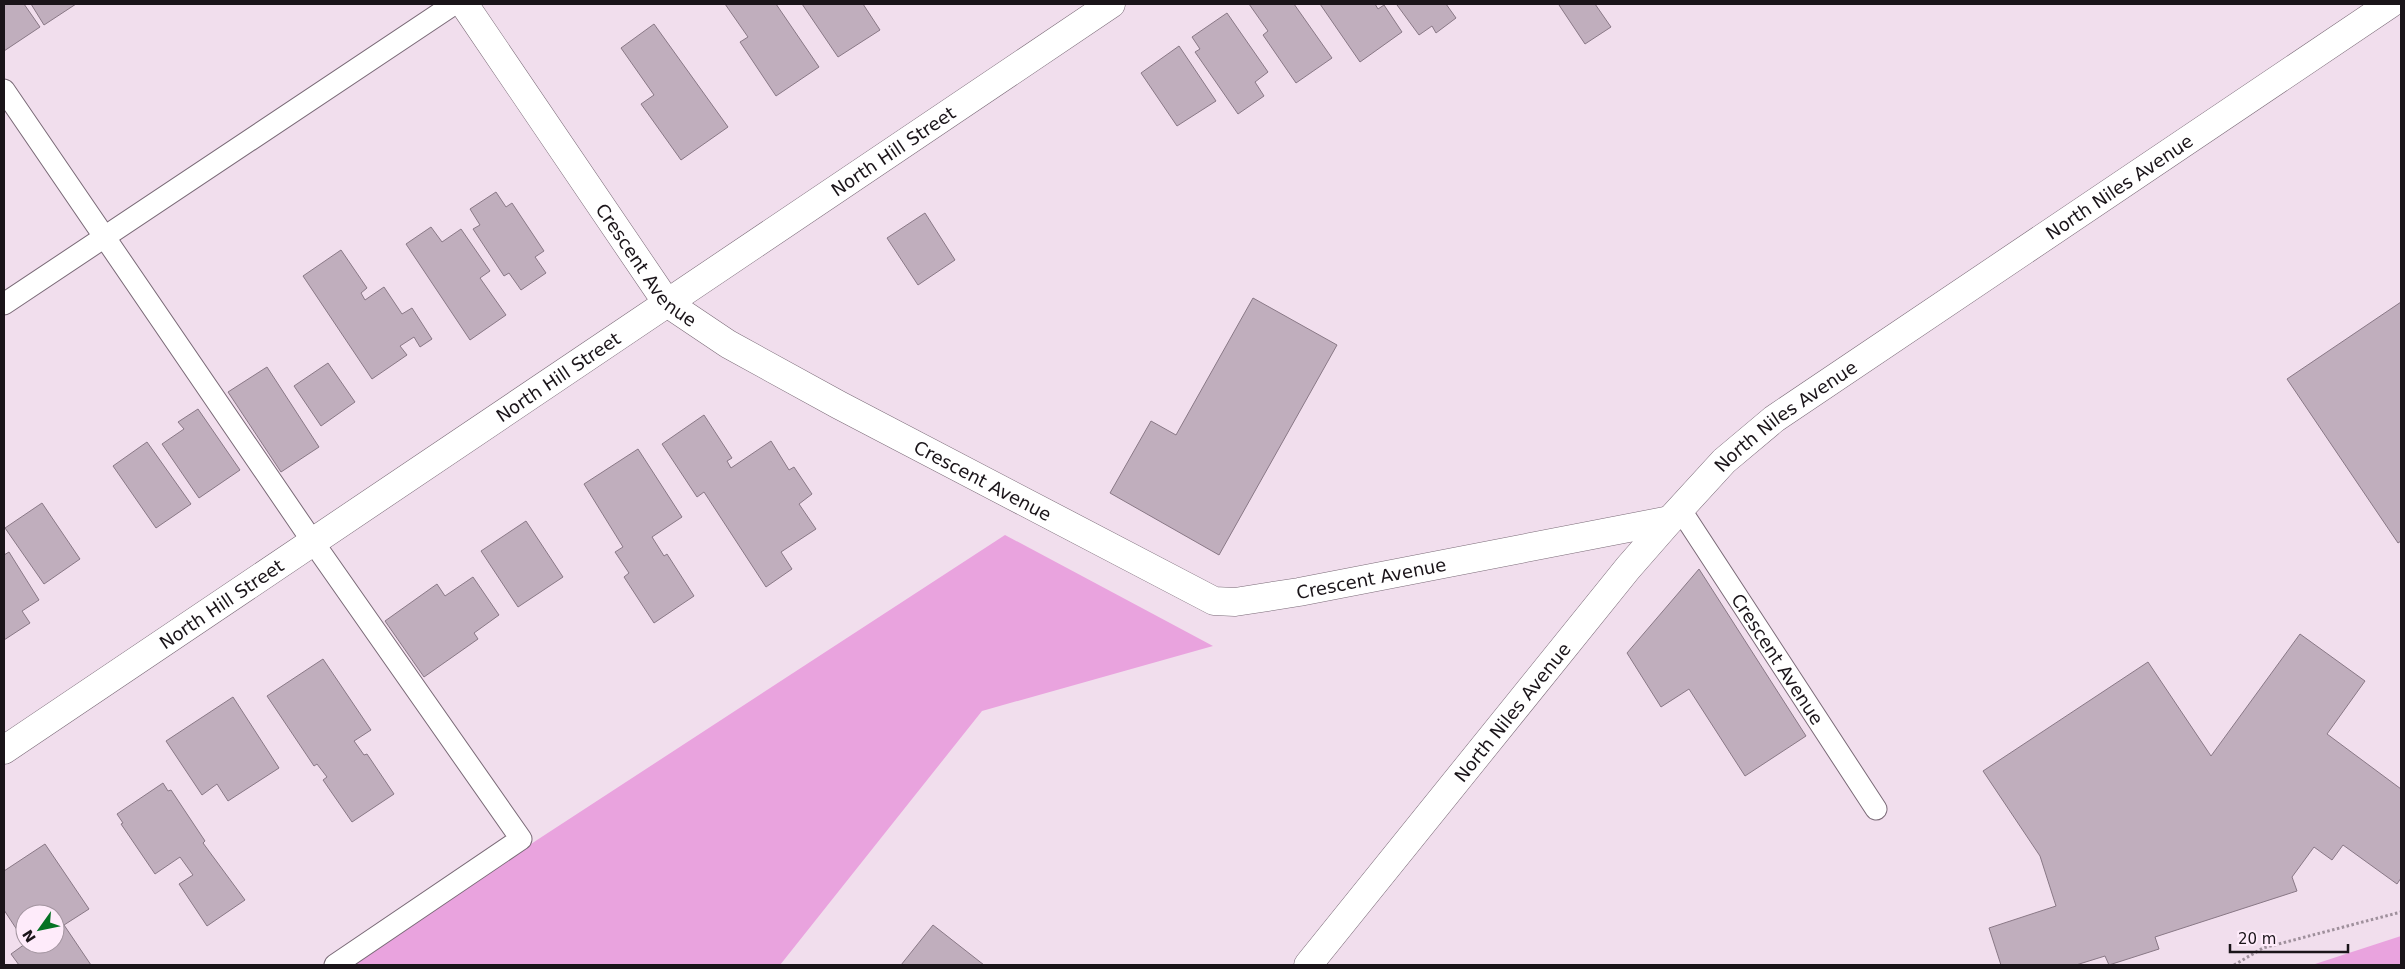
<svg xmlns="http://www.w3.org/2000/svg" width="2405" height="969" viewBox="0 0 2405 969" font-family="'DejaVu Sans',sans-serif">
<style>
.green{fill:#e9a3de}
.building{fill:#c0aebd;stroke:#897886}
.lines{fill:none;stroke-linecap:round;stroke-linejoin:round}
.service-casing{stroke:#7a6a77;stroke-width:23}
.minor-casing{stroke:#7a6a77;stroke-width:29}
.tertiary-casing{stroke:#7a6a77;stroke-width:29}
.path{stroke:#9f909c;stroke-width:3;stroke-dasharray:2.5 2.5;stroke-linecap:butt}
.service{stroke:#fff;stroke-width:21}
.minor{stroke:#fff;stroke-width:28}
.tertiary{stroke:#fff;stroke-width:28}
.labels{text-anchor:middle;dominant-baseline:central;stroke-width:4;stroke-linejoin:round;paint-order:stroke}
.street-label{font-size:18px;fill:#1a1419;stroke:#feebfa}
</style>
<rect width="100%" height="100%" fill="#f1deed"/>
<!-- green -->
<g class="green">
<path d="M1005,535L1213,646L982,711L780,965H354L537,840Z"/>
<path d="M2401,936V965H2312Z"/>
</g>
<!-- building -->
<g class="building">
<path d="M4,4H24L40,27L4,51Z"/>
<path d="M31,4H76L44,25Z"/>
<path d="M725,4H776L819,67L776,96L740,42L748,37Z"/>
<path d="M802,4H863L880,30L838,57Z"/>
<path d="M1249,4H1294L1332,58L1296,83L1263,35L1268,31Z"/>
<path d="M1320,4H1375L1378,9L1384,5L1402,32L1360,62Z"/>
<path d="M1399,4H1446L1456,18L1436,33L1432,26L1419,35L1397,5Z"/>
<path d="M1560,4H1595L1611,27L1585,44L1559,5Z"/>
<path d="M1227,13L1268,72L1255,82L1264,96L1238,114L1195,52L1200,49L1192,37Z"/>
<path d="M654,24L728,127L681,160L641,104L654,95L621,48Z"/>
<path d="M1179,46L1216,101L1177,126L1141,73Z"/>
<path d="M496,192L506,207L512,203L544,251L535,257L546,273L521,290L509,273L504,276L473,229L480,225L470,209Z"/>
<path d="M925,213L955,260L918,285L887,238Z"/>
<path d="M431,227L442,242L461,229L490,271L480,278L506,315L470,340L406,244Z"/>
<path d="M341,250L367,288L361,293L365,300L384,287L402,314L412,308L432,339L420,347L414,337L400,346L407,355L372,379L303,276Z"/>
<path d="M1253,298L1337,345L1219,555L1110,493L1151,421L1176,435Z"/>
<path d="M2401,302V541L2398,543L2287,379Z"/>
<path d="M328,363L355,402L321,426L294,386Z"/>
<path d="M267,367L319,447L281,472L228,392Z"/>
<path d="M198,409L240,470L199,498L162,444L184,429L178,422Z"/>
<path d="M704,415L732,458L727,461L731,468L771,441L789,470L794,467L812,494L799,504L816,529L781,552L792,569L766,587L704,492L697,497L662,444Z"/>
<path d="M147,442L191,504L156,528L113,466Z"/>
<path d="M638,449L682,517L652,537L664,556L667,554L694,596L654,623L624,577L629,573L615,552L623,547L584,484Z"/>
<path d="M42,503L80,559L44,584L5,528Z"/>
<path d="M526,521L563,577L518,607L481,551Z"/>
<path d="M9,552L39,600L22,611L30,623L4,640V555Z"/>
<path d="M1699,569L1806,736L1745,776L1689,689L1661,707L1627,653Z"/>
<path d="M473,577L499,615L474,633L478,639L424,677L385,621L437,584L445,596Z"/>
<path d="M2300,634L2365,681L2327,734L2401,789V878L2397,884L2343,845L2332,860L2314,847L2292,877L2297,891L2155,937L2159,949L2109,965L2105,956L2076,965H2001L1989,928L2056,906L2040,856L1983,771L2148,662L2211,756Z"/>
<path d="M323,659L371,730L354,741L364,755L367,754L394,794L352,822L323,780L327,777L317,764L314,766L267,696Z"/>
<path d="M233,697L279,768L228,801L217,784L202,795L166,741Z"/>
<path d="M163,783L168,791L171,790L205,841L203,843L245,900L207,926L179,884L193,875L180,857L155,874L121,824L123,823L117,814Z"/>
<path d="M45,844L89,909L64,925L91,965H19L11,954L25,944H55V914H25V942L4,910V871Z"/>
<path d="M933,925L984,965H901Z"/>
</g>
<g class="lines">
<!-- service casing -->
<g class="service-casing">
<g id="service">
<path d="M4,90L313,542L521,839L335,965"/>
<path d="M4,304L454,4"/>
<path id="s1" d="M1680,509L1876,809"/>
</g>
</g>
<!-- minor casing -->
<g class="minor-casing">
<g id="minor">
<path id="s2" d="M464,4L667,303L728,344L839,405L1214,601L1235,602L1299,592L1670,520"/>
<path id="s3" d="M4,750L1111,4"/>
</g>
</g>
<!-- tertiary casing -->
<g class="tertiary-casing">
<g id="tertiary">
<path id="s4" d="M1308,965L1628,568L1670,520L1724,461L1774,419L2390,4"/>
</g>
</g>
<!-- path -->
<path class="path" d="M2234,965L2263,948L2401,912"/>
<!-- service -->
<use href="#service" class="service"/>
<!-- minor -->
<use href="#minor" class="minor"/>
<!-- tertiary -->
<use href="#tertiary" class="tertiary"/>
</g>
<g class="labels">
<!-- street labels -->
<g class="street-label">
<text stroke="none"><textPath href="#s3" startOffset="1072">North Hill Street</textPath></text>
<text stroke="none"><textPath href="#s4" startOffset="1135">North Niles Avenue</textPath></text>
<text stroke="none"><textPath href="#s2" startOffset="319">Crescent Avenue</textPath></text>
<text stroke="none"><textPath href="#s3" startOffset="668">North Hill Street</textPath></text>
<text stroke="none"><textPath href="#s4" startOffset="730">North Niles Avenue</textPath></text>
<text stroke="none"><textPath href="#s2" startOffset="724">Crescent Avenue</textPath></text>
<text stroke="none"><textPath href="#s2" startOffset="1144">Crescent Avenue</textPath></text>
<text stroke="none"><textPath href="#s3" startOffset="262">North Hill Street</textPath></text>
<text stroke="none"><textPath href="#s1" startOffset="179">Crescent Avenue</textPath></text>
<text stroke="none"><textPath href="#s4" startOffset="325">North Niles Avenue</textPath></text>
</g>
</g>
<!-- border -->
<rect width="2405" height="969" fill="none" stroke="#1a1419" stroke-width="10"/>
<!-- north arrow -->
<g transform="translate(40 929) rotate(237)"><circle r="24" fill="#feebfa" stroke="#a395a0"/>
<path d="M0-4L9 19L0 12L-9 19Z" fill="#057224"/>
<text y="-8" font-size="14" font-weight="bold" text-anchor="middle" fill="#1a1419">N</text>
</g>
<!-- scale -->
<path d="M2230 944v8h118v-8" fill="none" stroke="#1a1419" stroke-width="2.5"/>
<text x="2238" y="944" font-size="15" fill="#1a1419" stroke="#feebfa" stroke-width="4" paint-order="stroke">20 m</text>
</svg>
